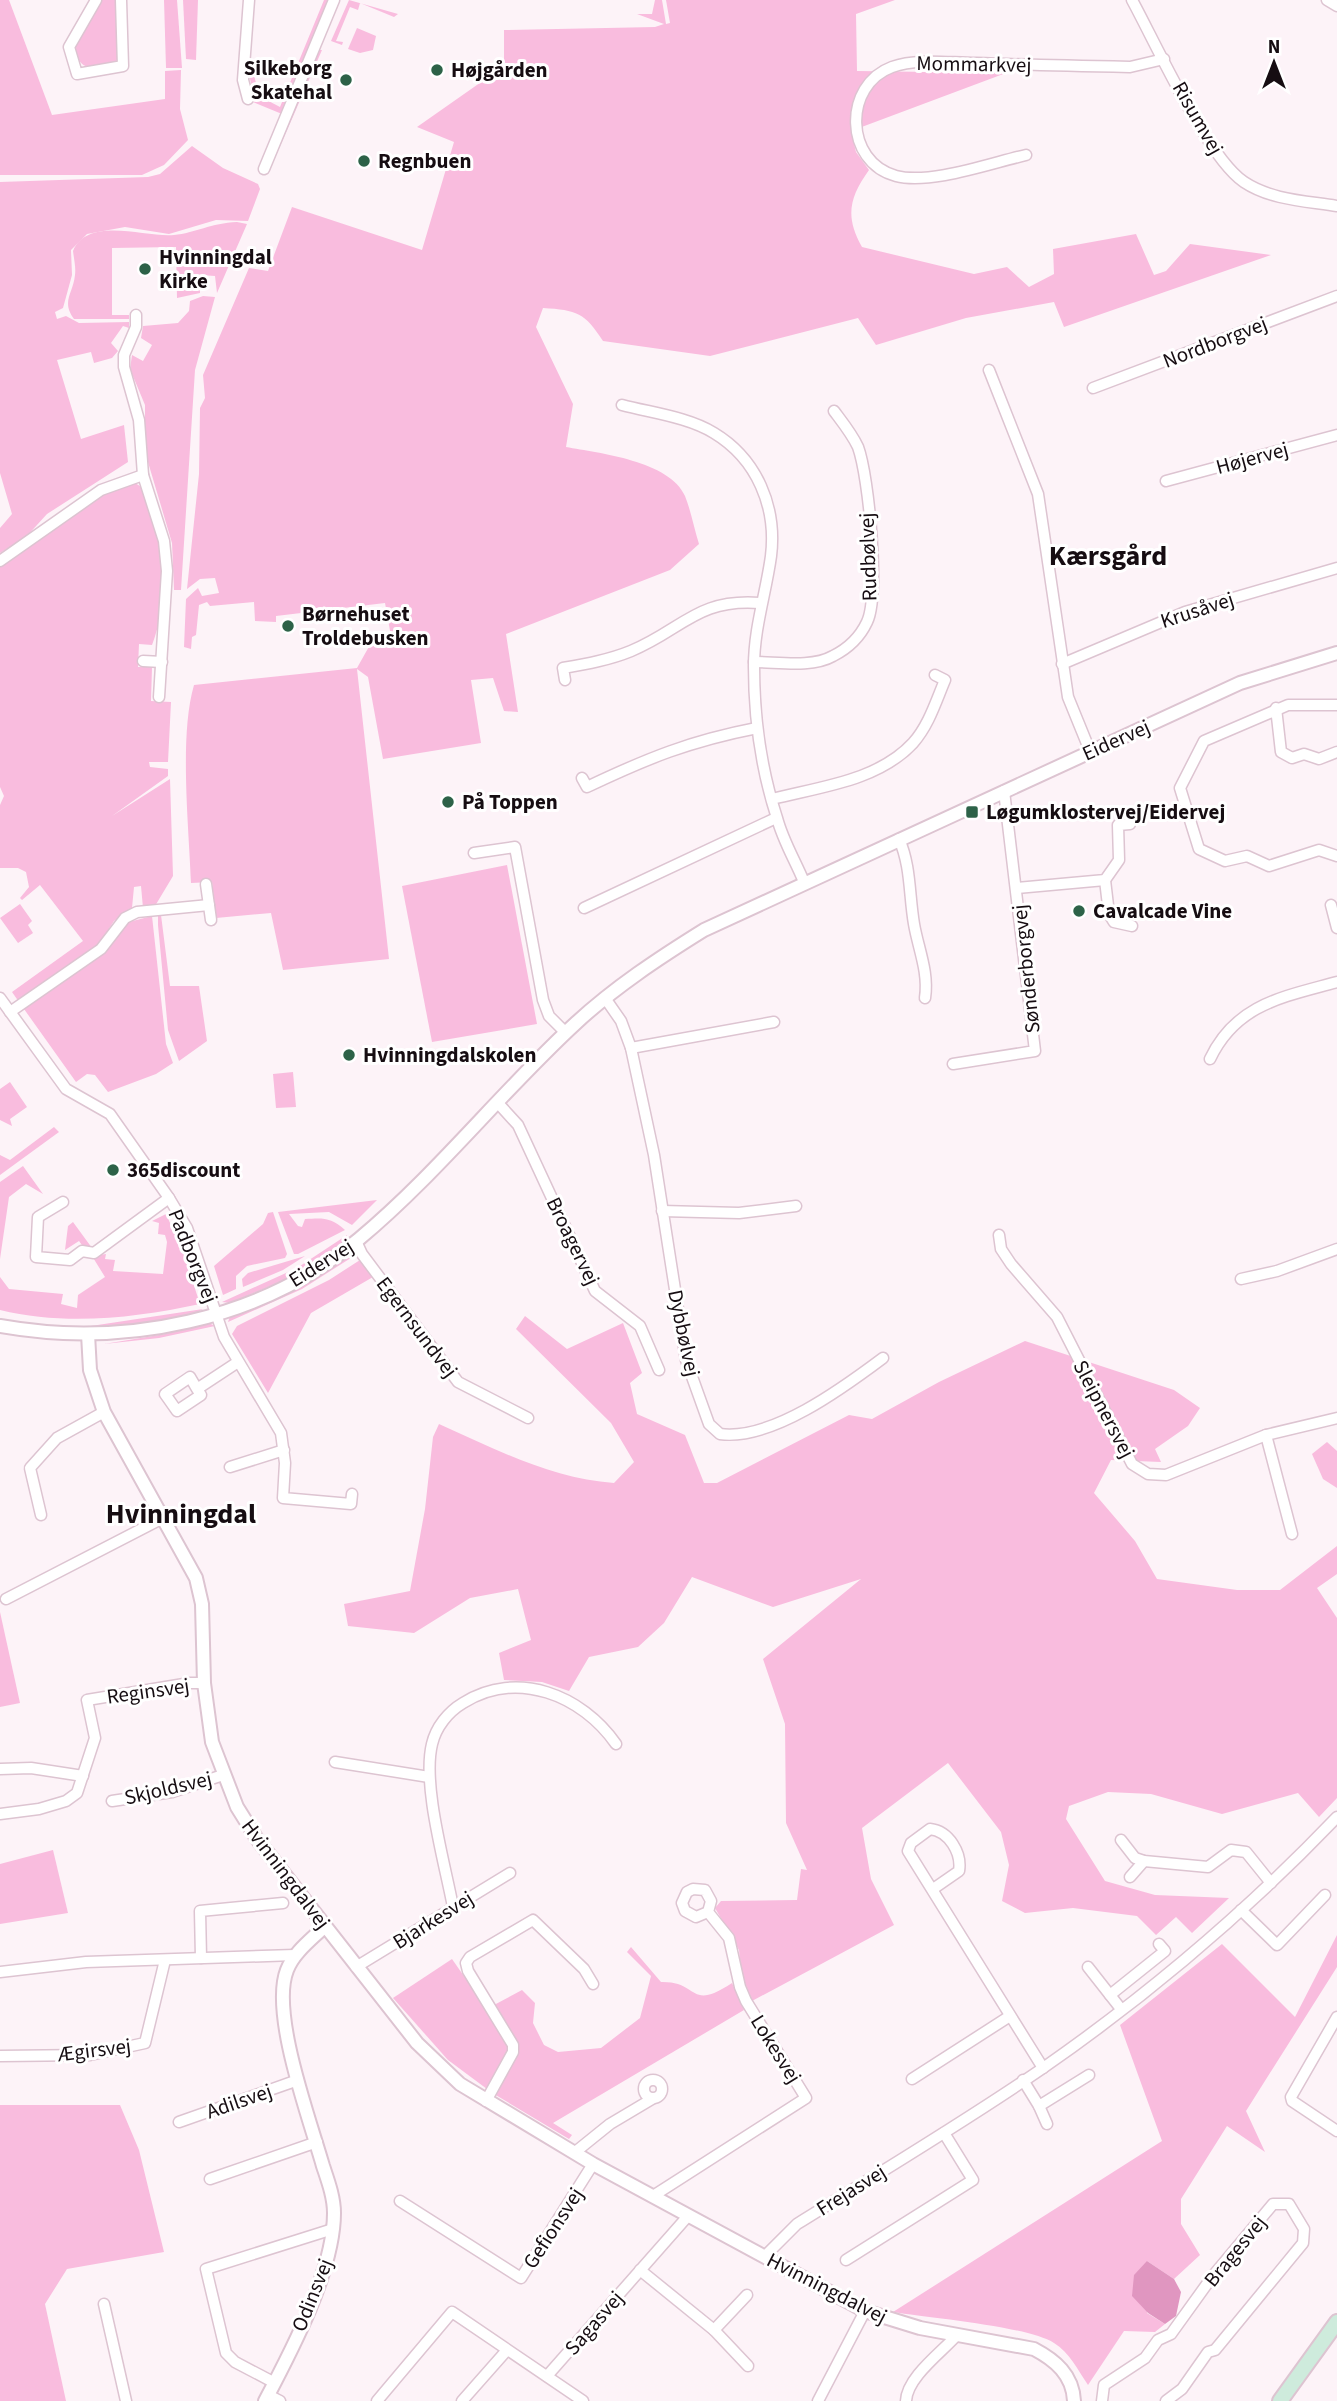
<svg xmlns="http://www.w3.org/2000/svg" width="1337" height="2401" viewBox="0 0 1337 2401" font-family="'Source Sans 3',sans-serif">
<style>
.green{fill:#f9bcde}
.water{fill:#e096c0}
.lines{fill:none;stroke-linecap:round;stroke-linejoin:round}
.minor-casing{stroke:#ddc4d1;stroke-width:13}
.tertiary-casing{stroke:#ddc4d1;stroke-width:16}
.secondary-casing{stroke:#ddc4d1;stroke-width:18}
.minor{stroke:#fff;stroke-width:10}
.tertiary{stroke:#fff;stroke-width:12}
.secondary{stroke:#ceebdc;stroke-width:14}
.poi-dot{fill:#2d6248;stroke:#fff;stroke-width:2.5}
.labels{text-anchor:middle;dominant-baseline:central;stroke-width:6;stroke-linejoin:round;paint-order:stroke}
.street-label{font-size:21px;fill:#160d12;stroke:#fff}
.poi-label{font-size:21px;font-weight:bold;fill:#160d12;stroke:#fff;text-anchor:start}
.district-label{font-size:28px;font-weight:bold;fill:#160d12;stroke:#fff}
</style>
<rect width="100%" height="100%" fill="#fdf3f8"/>
<!-- green -->
<g class="green">
<path d="M0,0H9L52,115L165,99V71L181,70L180,109L188,140L164,165L142,175H0Z"/>
<path d="M101,0H118L119,56L115,63C93,66 83,75 74,50Z"/>
<path d="M164,0H177L182,68H166Z"/>
<path d="M183,0H198L196,60L186,59Z"/>
<path d="M324,0H329L282,114L248,100L254,96L246,62H251L259,96L280,107Z"/>
<path d="M349,0L398,14L394,17L360,3L358,10L350,7L336,41L343,42L342,45L331,41Z"/>
<path d="M655,0H662L666,24L670,23L666,0H895L856,14L857,71L1006,73L851,131L856,152L869,170C849,198 845,217 862,247L974,274L1007,267L1029,287L1054,274L1053,249L1136,234L1154,275L1166,271L1190,244L1271,255L1064,327L1054,302L966,318L876,345L858,318L710,356L603,341C585,313 577,310 543,308L536,327L573,404L566,447C599,453 670,461 685,496C691,511 694,528 699,544L670,570L506,634L518,712L504,711L493,678L471,680L481,743L383,759L368,677L357,669L389,959L283,970L271,913L216,918L212,882L191,883C189,827 179,736 194,685L357,668L371,643L391,636L385,603L276,616V622L255,621L254,602L210,606L207,602L199,605L196,635L192,637L191,649L184,647L186,599L198,588L202,596L219,593L215,578L200,579L187,589L199,474L200,408L205,398L203,375L249,268L268,271L292,207L422,250L454,142L417,127L504,66V30L655,27L664,24L637,14H652Z"/>
<path d="M357,28L376,36L373,50L360,53L348,49Z"/>
<path d="M319,50H322L270,169L275,156Z"/>
<path d="M192,146L223,168L258,184L260,189L248,221L216,220L169,234L125,227L87,234L71,250L72,275L63,308L55,312L57,319L66,316L79,323L129,322V328L123,326L111,343L118,351L112,358L94,363L91,352L57,360L81,439L124,425L128,462L47,514L26,537L0,553V528L12,514L0,473V182L148,177L160,174Z"/>
<path d="M237,222L247,224L217,293L215,276L200,275V293L177,298L176,247L112,248V315H129V319H74C61,301 73,294 75,275C76,267 74,260 73,251C88,215 147,238 174,235C195,233 211,223 237,222Z"/>
<path d="M203,296L215,297L195,370L181,590H174L172,543L145,452V405L130,369L132,355L143,361L152,345L141,338L143,326L178,323L189,311L190,301Z"/>
<path d="M134,483C146,487 147,499 151,510C165,552 168,604 152,645L139,644L138,667H152L151,701L171,702L168,762H149L150,767L168,769V776L112,816L170,779L173,876L155,906L143,908L141,886L134,887L132,908L114,921L99,944L19,1002L12,992L83,941L40,885L22,900L20,898L29,887L26,872L18,868H0V805L4,796L0,787V567L104,495Z"/>
<path d="M507,865L537,1024L432,1042L402,886Z"/>
<path d="M20,904L32,921L28,925L33,933L18,943L0,918Z"/>
<path d="M161,915L170,986H199L207,1041L179,1061L168,1030L158,925V916Z"/>
<path d="M152,916L166,1044L173,1063L156,1074L108,1092L95,1075L87,1074L76,1082L24,1009L97,957L125,923Z"/>
<path d="M293,1072L296,1107L276,1108L273,1074Z"/>
<path d="M10,1082L27,1107L10,1119L12,1126L0,1120V1089Z"/>
<path d="M54,1127L59,1132L0,1175V1155L10,1160Z"/>
<path d="M23,1166L43,1194L26,1184L9,1197L0,1259V1182Z"/>
<path d="M377,1200L352,1225L329,1212L289,1214L298,1226L302,1227L305,1219C323,1218 331,1217 345,1230L298,1254H294L278,1212Z"/>
<path d="M273,1212L287,1254L285,1258L247,1266L236,1276V1289L223,1295L214,1266L263,1224L268,1213Z"/>
<path d="M166,1214L183,1252L200,1304C135,1318 66,1326 0,1310V1277L9,1289L63,1294L61,1304L77,1308L78,1295L105,1277L92,1256L106,1254L105,1259L115,1260L113,1271L163,1274L167,1242L165,1235L158,1234L159,1223L152,1221Z"/>
<path d="M73,1222L92,1248H84L79,1241L65,1250L68,1226Z"/>
<path d="M347,1235L345,1242L287,1279L230,1303L222,1302L297,1268Z"/>
<path d="M349,1254L354,1256L302,1289L228,1322L230,1316L316,1277Z"/>
<path d="M305,1256L283,1270L243,1287L242,1279L248,1273Z"/>
<path d="M360,1260L373,1277L311,1313L268,1393L232,1334L237,1326L329,1280Z"/>
<path d="M203,1309C183,1325 118,1326 91,1326Z"/>
<path d="M525,1316L567,1349L623,1323L642,1373L630,1383L637,1414L685,1435L704,1483H717L849,1415L872,1419L939,1382L1025,1341L1174,1390L1200,1408L1188,1426L1155,1449L1161,1462L1111,1460L1094,1493L1135,1541L1157,1579L1237,1590H1280L1337,1546V1574L1317,1588L1337,1618V1798L1319,1817L1298,1793L1222,1814L1151,1794L1108,1792L1069,1806L1066,1819L1105,1881L1155,1895L1229,1898L1192,1933L1176,1917L1156,1935L1137,1916L1073,1908L1025,1913L1002,1901L1009,1865L1001,1832L948,1763L862,1828L871,1879L894,1925L752,2001L741,1972L739,1950L715,1908L721,1901L797,1900L801,1869L807,1870L786,1823L785,1724L763,1659L861,1579L773,1607L692,1577L664,1623L638,1647L589,1657L569,1691L542,1682L504,1680L499,1653L531,1640L518,1589L470,1598L414,1633L348,1626L344,1604L410,1591L425,1509L433,1437L439,1424C495,1449 552,1479 614,1483L634,1462L611,1423L516,1329Z"/>
<path d="M209,1323L215,1326L159,1338L104,1344L165,1334Z"/>
<path d="M1327,1442L1337,1451V1488L1323,1479L1312,1454Z"/>
<path d="M0,1612L20,1703L0,1707Z"/>
<path d="M53,1850L68,1913L0,1924V1864Z"/>
<path d="M1337,1935V1967L1246,2111L1265,2152L1227,2126L1181,2199V2224L1200,2255L1174,2279L1147,2261V2313L1165,2324L1155,2332L1124,2331L1088,2385C1078,2370 1069,2352 1054,2343C1027,2326 929,2318 893,2312L1162,2141L1120,2025L1222,1944L1295,2017Z"/>
<path d="M631,1947L661,1982C700,1981 688,2012 732,1983L744,2010L553,2123L572,2135L569,2139L494,2094C520,2045 524,2053 494,2005L522,1990L535,2003L533,2023L544,2045L558,2052L601,2048L640,2018L651,1976L627,1952Z"/>
<path d="M452,1959L500,2028L509,2047L487,2089L448,2060L393,1998Z"/>
<path d="M0,2105H120L139,2150L164,2252L67,2269L45,2304L66,2401H0Z"/>
</g>
<!-- water -->
<path class="water" d="M1147,2261L1174,2279L1181,2292L1176,2316L1165,2324L1148,2313L1132,2296L1134,2275Z"/>
<g class="lines">
<!-- minor casing -->
<g class="minor-casing">
<g id="minor">
<path d="M96,0L69,47L77,74L123,66L121,0"/>
<path d="M1132,0C1156,44 1207,157 1244,182C1271,200 1306,201 1337,206"/>
<path d="M1327,0L1337,6"/>
<path d="M248,99L243,80L249,0"/>
<path d="M1026,155C991,163 930,185 896,176C844,162 843,85 892,67C918,58 949,63 976,63C1028,65 1079,66 1130,67L1164,59"/>
<path d="M264,169L334,0"/>
<path d="M136,315V327L124,355V367L139,420L143,475L164,541L167,571L159,697"/>
<path d="M989,370L1038,494L1068,697L1090,751"/>
<path d="M1093,388L1337,296"/>
<path d="M622,405C652,413 688,417 714,433C757,459 777,507 771,556C766,593 754,628 754,666C754,718 761,769 777,818C783,841 795,860 804,882"/>
<path d="M1166,481L1337,435"/>
<path d="M0,561L101,490L143,475"/>
<path d="M143,661L162,662"/>
<path d="M754,662C778,662 812,668 833,656C847,649 860,637 867,622C880,595 869,477 858,447C852,434 843,423 834,411"/>
<path d="M1062,664L1185,612L1337,568"/>
<path d="M565,680L563,668C586,664 609,660 631,651C682,630 697,598 760,603"/>
<path d="M1337,705H1288L1204,741L1180,788L1199,849L1225,861L1247,856L1269,866L1319,850L1337,856"/>
<path d="M1276,708L1281,752L1292,758L1304,754L1319,759L1337,752"/>
<path d="M582,778L587,787C648,758 690,741 757,728"/>
<path d="M772,799C819,787 878,781 913,743C929,725 936,701 945,680L935,675"/>
<path d="M899,839C911,866 909,895 914,924C918,948 929,972 925,998"/>
<path d="M474,853L515,847L543,1000L549,1016L566,1033"/>
<path d="M1105,880L1109,914L1114,922L1132,926"/>
<path d="M206,884L211,920"/>
<path d="M1017,888L1105,880L1119,860L1118,825L1130,824"/>
<path d="M1331,905L1337,928"/>
<path d="M584,908L776,818"/>
<path d="M0,998L66,1089L110,1114L169,1198L187,1228L224,1337L281,1433L285,1463L283,1498L351,1504L352,1494"/>
<path d="M605,998L621,1021L631,1048L654,1155L686,1360L709,1424L720,1434C771,1441 843,1388 883,1358"/>
<path d="M10,1012L101,949L125,918L137,912L209,905"/>
<path d="M631,1048L774,1022"/>
<path d="M1210,1059C1236,1004 1283,997 1337,982"/>
<path d="M953,1064L1035,1051L1004,791"/>
<path d="M497,1102L518,1125L595,1291L640,1326L659,1370"/>
<path d="M63,1202L38,1217L36,1257L70,1260L82,1251L94,1253L169,1198"/>
<path d="M662,1211L739,1213L796,1206"/>
<path d="M999,1235L1001,1249L1011,1264L1057,1317L1132,1464L1148,1474L1166,1475L1266,1435L1337,1418"/>
<path d="M356,1241L362,1254L458,1382L528,1418"/>
<path d="M1241,1279L1277,1271L1337,1249"/>
<path d="M197,1389L201,1395L177,1411L165,1394L190,1377L197,1389L238,1362"/>
<path d="M1266,1435L1292,1534"/>
<path d="M230,1467L284,1450"/>
<path d="M41,1515L30,1468L57,1438L104,1412"/>
<path d="M6,1599L163,1518"/>
<path d="M335,1762L429,1777"/>
<path d="M0,1769L31,1768L83,1776"/>
<path d="M112,1801L172,1792L223,1775"/>
<path d="M0,1814L39,1809L66,1801L77,1793L95,1738L87,1700L190,1683H204"/>
<path d="M1121,1840L1135,1858L1144,1861L1208,1867L1231,1850L1246,1852L1271,1883"/>
<path d="M1130,1877L1144,1861"/>
<path d="M933,1889L959,1871C962,1853 949,1831 930,1829L911,1843L908,1851L1043,2068"/>
<path d="M453,1907C445,1864 422,1785 432,1744C436,1727 448,1712 463,1703C517,1669 582,1695 616,1744"/>
<path d="M1241,1910L1277,1945L1325,1895"/>
<path d="M201,1958L200,1911L283,1903"/>
<path d="M356,1967L510,1873"/>
<path d="M1088,1967L1121,2009"/>
<path d="M0,1972L86,1962L295,1955"/>
<path d="M1110,1995L1165,1951L1159,1944"/>
<path d="M1337,2017L1291,2097L1292,2101L1337,2131"/>
<path d="M0,2056L90,2055L145,2043L165,1960"/>
<path d="M912,2079L1010,2016"/>
<circle cx="653" cy="2089" r="9"/>
<path d="M1023,2080L1039,2106L1089,2075"/>
<path d="M486,2101L513,2052V2045L468,1971L466,1963L470,1957L533,1920L584,1969L593,1984"/>
<path d="M1039,2106L1047,2124"/>
<path d="M179,2122L298,2080"/>
<path d="M574,2153L610,2124L652,2099"/>
<path d="M210,2179L317,2142"/>
<path d="M653,2196L806,2098L746,2001L740,1987L729,1938L708,1912L696,1917L685,1911L682,1903L687,1892L693,1889L705,1890L711,1901L708,1912"/>
<path d="M400,2201L521,2278L593,2164"/>
<path d="M765,2256L797,2224C879,2173 963,2123 1043,2068C1148,1995 1249,1909 1337,1817"/>
<path d="M846,2260L973,2180L944,2133"/>
<path d="M640,2270L714,2330L748,2366"/>
<path d="M104,2304L126,2401"/>
<path d="M714,2330L747,2295"/>
<path d="M547,2376L688,2216"/>
<path d="M275,2383L235,2362L226,2353L206,2269L333,2229"/>
<path d="M268,2395L280,2401"/>
<path d="M377,2401L452,2312L583,2401"/>
<path d="M462,2401L507,2350"/>
<path d="M818,2401L865,2311"/>
<path d="M906,2401C907,2377 942,2352 957,2335"/>
<path d="M1102,2401L1104,2385L1145,2358L1158,2340L1171,2334L1212,2277L1273,2204H1289L1304,2229L1303,2243L1215,2350L1208,2352L1182,2389L1166,2401"/>
</g>
</g>
<!-- tertiary casing -->
<g class="tertiary-casing">
<g id="tertiary">
<path d="M0,1326C124,1348 260,1321 359,1239C437,1174 501,1092 576,1023C615,987 659,958 704,930L1240,683L1337,653"/>
<path d="M88,1334L90,1370L104,1412L196,1578L202,1604L204,1683L212,1742L237,1807L257,1839L417,2043L460,2084L593,2164L865,2311L920,2328L1034,2349C1055,2360 1073,2375 1074,2401"/>
<path d="M265,2401C292,2350 334,2270 334,2213C334,2197 328,2181 323,2166C310,2120 270,2013 287,1970C294,1952 312,1939 325,1926"/>
</g>
</g>
<!-- secondary casing -->
<g class="secondary-casing">
<path id="secondary" d="M1280,2401L1337,2322"/>
</g>
<!-- minor -->
<use href="#minor" class="minor"/>
<!-- tertiary -->
<use href="#tertiary" class="tertiary"/>
<!-- secondary -->
<use href="#secondary" class="secondary"/>
</g>
<!-- markers -->
<g class="poi-dot">
<circle cx="437" cy="70" r="7"/>
<circle cx="346" cy="80" r="7"/>
<circle cx="364" cy="161" r="7"/>
<circle cx="145" cy="269" r="7"/>
<circle cx="288" cy="626" r="7"/>
<circle cx="448" cy="802" r="7"/>
<rect x="965" y="805" width="14" height="14" rx="3.5"/>
<circle cx="1079" cy="911" r="7"/>
<circle cx="349" cy="1055" r="7"/>
<circle cx="113" cy="1170" r="7"/>
</g>
<g class="labels">
<!-- street labels -->
<g class="street-label">
<text transform="translate(974 64) rotate(1)">Mommarkvej</text>
<text transform="translate(1198 118) rotate(60)">Risumvej</text>
<text transform="translate(1215 342) rotate(-21)">Nordborgvej</text>
<text transform="translate(1252 458) rotate(-15)">Højervej</text>
<text transform="translate(868 557) rotate(-92)">Rudbølvej</text>
<text transform="translate(1197 610) rotate(-18)">Krusåvej</text>
<text transform="translate(1116 740) rotate(-24)">Eidervej</text>
<text transform="translate(1026 969) rotate(-96)">Sønderborgvej</text>
<text transform="translate(573 1241) rotate(64)">Broagervej</text>
<text transform="translate(193 1256) rotate(68)">Padborgvej</text>
<text transform="translate(321 1263) rotate(-32)">Eidervej</text>
<text transform="translate(417 1327) rotate(53)">Egernsundvej</text>
<text transform="translate(684 1333) rotate(78)">Dybbølvej</text>
<text transform="translate(1104 1409) rotate(62)">Sleipnersvej</text>
<text transform="translate(148 1691) rotate(-8)">Reginsvej</text>
<text transform="translate(168 1788) rotate(-13)">Skjoldsvej</text>
<text transform="translate(286 1874) rotate(53)">Hvinningdalvej</text>
<text transform="translate(433 1920) rotate(-32)">Bjarkesvej</text>
<text transform="translate(776 2049) rotate(58)">Lokesvej</text>
<text transform="translate(94 2050) rotate(-7)">Ægirsvej</text>
<text transform="translate(239 2101) rotate(-19)">Adilsvej</text>
<text transform="translate(851 2190) rotate(-32)">Frejasvej</text>
<text transform="translate(553 2228) rotate(-57)">Gefionsvej</text>
<text transform="translate(1235 2251) rotate(-51)">Bragesvej</text>
<text transform="translate(827 2288) rotate(27)">Hvinningdalvej</text>
<text transform="translate(312 2295) rotate(-68)">Odinsvej</text>
<text transform="translate(594 2323) rotate(-49)">Sagasvej</text>
</g>
<!-- poi labels -->
<g class="poi-label">
<text x="332" y="68" text-anchor="end">Silkeborg<tspan x="332" dy="24">Skatehal</tspan></text>
<text x="451" y="70">Højgården</text>
<text x="378" y="161">Regnbuen</text>
<text x="159" y="257">Hvinningdal<tspan x="159" dy="24">Kirke</tspan></text>
<text x="302" y="614">Børnehuset<tspan x="302" dy="24">Troldebusken</tspan></text>
<text x="462" y="802">På Toppen</text>
<text x="986" y="812">Løgumklostervej/Eidervej</text>
<text x="1093" y="911">Cavalcade Vine</text>
<text x="363" y="1055">Hvinningdalskolen</text>
<text x="127" y="1170">365discount</text>
</g>
<!-- district labels -->
<g class="district-label">
<text x="1108" y="556">Kærsgård</text>
<text x="181" y="1514">Hvinningdal</text>
</g>
</g>
<!-- north arrow -->
<g transform="translate(1274 63)" stroke="#ffffff" stroke-width="5" paint-order="stroke">
<path d="M0-5L12 26L0 18L-12 26Z" fill="#160d12"/>
<text y="-10" font-size="19" font-weight="bold" text-anchor="middle" fill="#160d12">N</text>
</g>
</svg>
